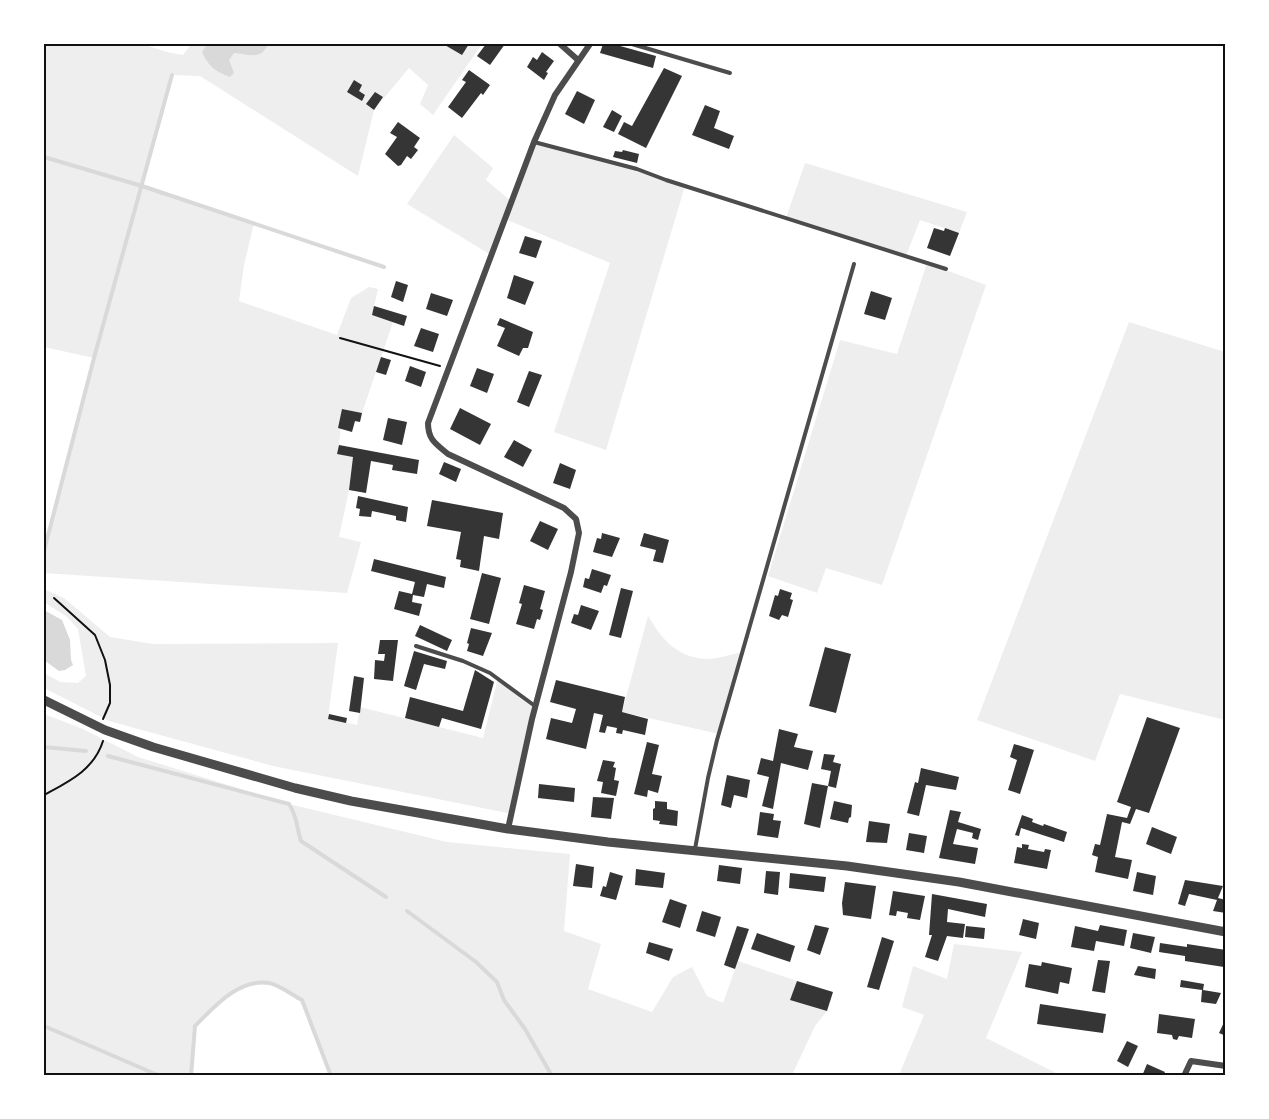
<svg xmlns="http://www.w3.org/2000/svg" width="1269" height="1119" viewBox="0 0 1269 1119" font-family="Karla,sans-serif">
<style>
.green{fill:#eee}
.water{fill:#d9d9d9}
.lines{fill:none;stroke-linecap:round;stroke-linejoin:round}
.stream{stroke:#d9d9d9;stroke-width:4}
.building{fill:#353535}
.path{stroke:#111;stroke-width:2}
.service{stroke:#4c4c4c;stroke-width:4}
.minor{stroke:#4c4c4c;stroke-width:6}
.tertiary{stroke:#4c4c4c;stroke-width:9}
.neatline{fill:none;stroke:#111;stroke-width:2}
</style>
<rect width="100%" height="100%" fill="#fff"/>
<!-- green -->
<g class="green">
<path d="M44,44H142L167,52L183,55L191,44H482L433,115L420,104L428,85L409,68L374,110L358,176L200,76L172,75L142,186L254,223L244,265L239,301L337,335L351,298L369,287L378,289L372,315L393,322L362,413L343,409L339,444L353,457L349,490L339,537L361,542L347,593L44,573V551L94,358L44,347Z"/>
<path d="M454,135L493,168L486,180L511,201L534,142L637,169L685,186L606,450L554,432L610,263L505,219L491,255L407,204Z"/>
<path d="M805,163L967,212L959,233L920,220L906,256L786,218Z"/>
<path d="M927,263L986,285L882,585L826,568L817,593L768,576L840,340L897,354Z"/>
<path d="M1129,322L1225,352V720L1120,694L1095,761L977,720Z"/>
<path d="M44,589L64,598L110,637L153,644L338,643L328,718L357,725L360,707L483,738L498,678L536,706L512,814L273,766L109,721L44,688V673L60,682L78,683L86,676L78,629L67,617L44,602Z"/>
<path d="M648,616C662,639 676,657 706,659C718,659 732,654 743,652L719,734L622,712Z"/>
<path d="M44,714L83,729L138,757L289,804L447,842L570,854L564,931L601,944L588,989L652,1012L673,977L692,967L707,996L723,1003L738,961L797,981L791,1000L827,1011L815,1026L792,1075L331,1076L302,1000C292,995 280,985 269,983C239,978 214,1007 195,1026L191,1075H44Z"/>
<path d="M954,944L1022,952L986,1038L1060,1075H899L924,1015L902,1007L913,966L947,979Z"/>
</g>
<!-- water -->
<g class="water">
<path d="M207,44H268C261,61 249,54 234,53L229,60L234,73L230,77C216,72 208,66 202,52Z"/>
<path d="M44,610L62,620L70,640L71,660L73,665L65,670L59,671L44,660Z"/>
</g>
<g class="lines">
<!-- stream -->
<g class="stream">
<path d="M44,157L142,186L384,267"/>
<path d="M44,551L94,358L172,75"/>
<path d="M44,747L86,751"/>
<path d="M108,756L289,804C298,818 296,826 301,841L386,897"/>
<path d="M407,911L476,962L497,982L504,1000L525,1029L552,1076"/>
<path d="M44,1026L160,1076"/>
<path d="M191,1076L195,1026C214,1007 239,978 269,983C280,985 292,995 302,1000L331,1076"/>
</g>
</g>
<!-- building -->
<g class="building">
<path d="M443,44H469L462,55Z"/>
<path d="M486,44H505L490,65L477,56Z"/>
<path d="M603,44H613L656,56L653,68L600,53Z"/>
<path d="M542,52L554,61L546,72L548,73L544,80L527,67L533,57L537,60Z"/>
<path d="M664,68L682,76L646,148L618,134L624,122L632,126Z"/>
<path d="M469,70L490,85L483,95L481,93L462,118L448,107L466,82L462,80Z"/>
<path d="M354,80L362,85L359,91L365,95L362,101L347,92Z"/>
<path d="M577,91L595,100L584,124L565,114Z"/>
<path d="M375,92L383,97L374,110L366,104Z"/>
<path d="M705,105L720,111L714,128L734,136L729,149L692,135Z"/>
<path d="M612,110L622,116L614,132L603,127Z"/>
<path d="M398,122L420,138L414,147L418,150L411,159L407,156L401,165L398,166L385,154L397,137L390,133Z"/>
<path d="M623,150L639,154L637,163L613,157L615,151L622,152Z"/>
<path d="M934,228L944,231L945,228L959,233L950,256L927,248Z"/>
<path d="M525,236L542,241L536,258L519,253Z"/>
<path d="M514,275L534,282L525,305L507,298Z"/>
<path d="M396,281L408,285L403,302L391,297Z"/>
<path d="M871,291L892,298L885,320L864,314Z"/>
<path d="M431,293L453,300L447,316L426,309Z"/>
<path d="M374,306L407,316L404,326L372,315Z"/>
<path d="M500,318L533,332L528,348H523L519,356L497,346L505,328L497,325Z"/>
<path d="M421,328L439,334L433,352L414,346Z"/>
<path d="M381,357L391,360L386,375L376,372Z"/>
<path d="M410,366L426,372L421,387L405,381Z"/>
<path d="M477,368L494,374L487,393L470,386Z"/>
<path d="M529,371L542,375L529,407L517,402Z"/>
<path d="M460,408L491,424L480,445L450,429Z"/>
<path d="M342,409L362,413L360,422L355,421L352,432L338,428Z"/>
<path d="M388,418L407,422L402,445L383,440Z"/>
<path d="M514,440L532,450L523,467L504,457Z"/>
<path d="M339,445L419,460L417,474L392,470L393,465L371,461L366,493L349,490L353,457L337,454Z"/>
<path d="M444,462L461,469L456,482L439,474Z"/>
<path d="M560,463L576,470L570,489L553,483Z"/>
<path d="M358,496L408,507L406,522L396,520V516L372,511L371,517L359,516L360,509L356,508Z"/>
<path d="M432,500L503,513L499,539L484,536L479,571L460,567L461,560L456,559L461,532L427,526Z"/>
<path d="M540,521L558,529L548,550L530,541Z"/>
<path d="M602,533L620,538L612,557L593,552L597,538L601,539Z"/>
<path d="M644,533L669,540L663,563L653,561L656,550L640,546Z"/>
<path d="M374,559L446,577L444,588L427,584L424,597L413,595L412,602L422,604L419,616L394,609L399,591L412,594L415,582L371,571Z"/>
<path d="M592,569L611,575L607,586L604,585L601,593L583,587L585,578L589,579Z"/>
<path d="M482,573L501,578L489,624L470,619Z"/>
<path d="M524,585L545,591L540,609L543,610L540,620L537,619L534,629L516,624L522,604L519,603Z"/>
<path d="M621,588L633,591L621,638L609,635Z"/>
<path d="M780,589L792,593L790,599L793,600L788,617L782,615L779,620L769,616L775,595L778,596Z"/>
<path d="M581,605L599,611L591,630L571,623L574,614L578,615Z"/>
<path d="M420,625L452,640L447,651L415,636Z"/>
<path d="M471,628L492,633L483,656L467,651L469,644L467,643Z"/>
<path d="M380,640H398L393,681L374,679L375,660L384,661L385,654H378Z"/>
<path d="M825,647L851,654L836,713L809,706Z"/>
<path d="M414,651L447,661L445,669L424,664L416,690L404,686Z"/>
<path d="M475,670L494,682L481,729L442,718L439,727L405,718L410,697L463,711Z"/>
<path d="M354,676L364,678L360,713L349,711Z"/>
<path d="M556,680L625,697L622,712L648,719L645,735L623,730L622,734L616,733L617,728L607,726L605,733L599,732L603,715L594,713L586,749L546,739L551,718L572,723L576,709L550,702Z"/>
<path d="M329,714L347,718L346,723L328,719Z"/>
<path d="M1147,717L1180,728L1149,813L1136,809L1130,824L1122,822L1115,857L1132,860L1128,879L1095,872L1098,857L1092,855L1095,844L1100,845L1107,814L1127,818L1131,807L1117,802Z"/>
<path d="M779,729L798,734L794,747L813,751L808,770L781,763L773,809L762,806L769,777L757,774L761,758L773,761Z"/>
<path d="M647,742L659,745L652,774L662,776L658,793L648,790L647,797L634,794Z"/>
<path d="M1014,744L1034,750L1020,794L1008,790L1017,760L1010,757Z"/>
<path d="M824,754L835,755L833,762L841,764L836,788L828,786L831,771L821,769Z"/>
<path d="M603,760L615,762L613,767L616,768L614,780L619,781L616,796L601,793L603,782L597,781Z"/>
<path d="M921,768L959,777L956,790L926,785L919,816L907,813L915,782L918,783Z"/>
<path d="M727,775L750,780L747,798L734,795L731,808L721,805Z"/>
<path d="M812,783L828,786L820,828L804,824Z"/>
<path d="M539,784L575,788L574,802L538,798Z"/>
<path d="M593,797L614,798L611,819L591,817Z"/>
<path d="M655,801L667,802V809L678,811L677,826L659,824L660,821L653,820V809L655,808Z"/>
<path d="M834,801L852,805L851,817L849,818L848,823L830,819Z"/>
<path d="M950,810L961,812L958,822L981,829L978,840L972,838L973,833L957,829L953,844L978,848L975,864L939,858Z"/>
<path d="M760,812L774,814L773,820L781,821L778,838L757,835Z"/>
<path d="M1022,815L1033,819L1032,822L1043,826L1044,824L1067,832L1064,842L1021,828L1019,836L1015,835Z"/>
<path d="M869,821L890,824L887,843L866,842Z"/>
<path d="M1152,827L1177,837L1171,854L1146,844Z"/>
<path d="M909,833L927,836L924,853L906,850Z"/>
<path d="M1022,844L1029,845L1028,849L1044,852L1045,849L1051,850L1047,869L1014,863L1017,847L1022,848Z"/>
<path d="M576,864L594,867L592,888L573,886Z"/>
<path d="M719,865L742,868L740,884L717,881Z"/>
<path d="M636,869L665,873L663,888L635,885Z"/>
<path d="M766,871L780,872L778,895L764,893Z"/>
<path d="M610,872L623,876L616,900L600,896L603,886L606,887Z"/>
<path d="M1137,872L1156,876L1153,895L1133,891Z"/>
<path d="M790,873L826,877L824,892L789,888Z"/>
<path d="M1185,880L1223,886L1218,898L1226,900V913L1213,911L1217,900L1189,894L1185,906L1178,904Z"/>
<path d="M845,882L876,886L871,919L843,915L842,903Z"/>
<path d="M893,891L925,896L920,920L907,918L908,913L897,911L896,916L889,915Z"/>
<path d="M932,894L987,904L985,917L948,909L947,922L965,924L963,938L947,936L938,961L925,957L932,935H929Z"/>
<path d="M670,899L687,905L680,928L662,922Z"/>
<path d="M702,911L721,917L715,937L696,931Z"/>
<path d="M1023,919L1039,923L1036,939L1019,935Z"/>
<path d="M815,925L829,928L820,955L807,950Z"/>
<path d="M1100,925L1127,930L1124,946L1096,941L1094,951L1071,947L1075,926L1098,931Z"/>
<path d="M737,926L749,929L735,969L724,965Z"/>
<path d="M966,926L985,928L984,939L965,937Z"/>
<path d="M757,933L795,946L790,962L751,949Z"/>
<path d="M1133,933L1155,937L1151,953L1130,948Z"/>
<path d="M882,937L894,941L879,990L867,987Z"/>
<path d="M649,942L673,949L669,961L646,953Z"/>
<path d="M1160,943L1187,947V944L1226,950L1224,967L1185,961V956L1159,952Z"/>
<path d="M1098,960L1110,961L1105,993L1092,991Z"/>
<path d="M1042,962L1072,968L1069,984L1060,982L1058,994L1025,987L1029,964L1041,966Z"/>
<path d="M1138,966L1156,969L1155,979L1134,975Z"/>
<path d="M1181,980L1204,984L1203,990L1221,993L1216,1004L1201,1002L1202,990L1180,987Z"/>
<path d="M797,981L833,992L827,1011L790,1000Z"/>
<path d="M1040,1004L1106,1014L1103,1033L1037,1024Z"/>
<path d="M1159,1014L1195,1019L1192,1038L1179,1036L1177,1040L1173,1039L1172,1035L1157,1033Z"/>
<path d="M1226,1018V1036L1219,1033Z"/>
<path d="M1127,1041L1138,1046L1128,1067L1117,1061Z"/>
<path d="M1147,1064L1165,1072L1163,1076H1142Z"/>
</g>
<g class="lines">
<!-- path -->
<g class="path">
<path d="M340,338L440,366"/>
<path d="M54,598L95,635L105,660L110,685V703L103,719"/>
<path d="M44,795C68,782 94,770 103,741"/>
</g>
<!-- service -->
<g class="service">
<path d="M632,44L730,73"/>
<path d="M534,142L637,169L666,180L946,269"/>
<path d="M416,646L463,661L490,673L535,706"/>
<path d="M695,849L708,778L717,740L854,264"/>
</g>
<!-- minor -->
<g class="minor">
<path d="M560,44L578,60"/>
<path d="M508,829L532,719L571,572L579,533L576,519L564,508L448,454C436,444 428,440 428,423L534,142L555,95L590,44"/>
<path d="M1184,1076L1191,1061L1226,1066"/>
</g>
<!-- tertiary -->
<path class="tertiary" d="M44,700L105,730L153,747L295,788L351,801L508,829L608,842L847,866L959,882L1226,932"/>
</g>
<!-- border -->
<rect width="1269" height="1119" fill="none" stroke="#ffffff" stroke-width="90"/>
<rect x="45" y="45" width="1179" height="1029" class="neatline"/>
</svg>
